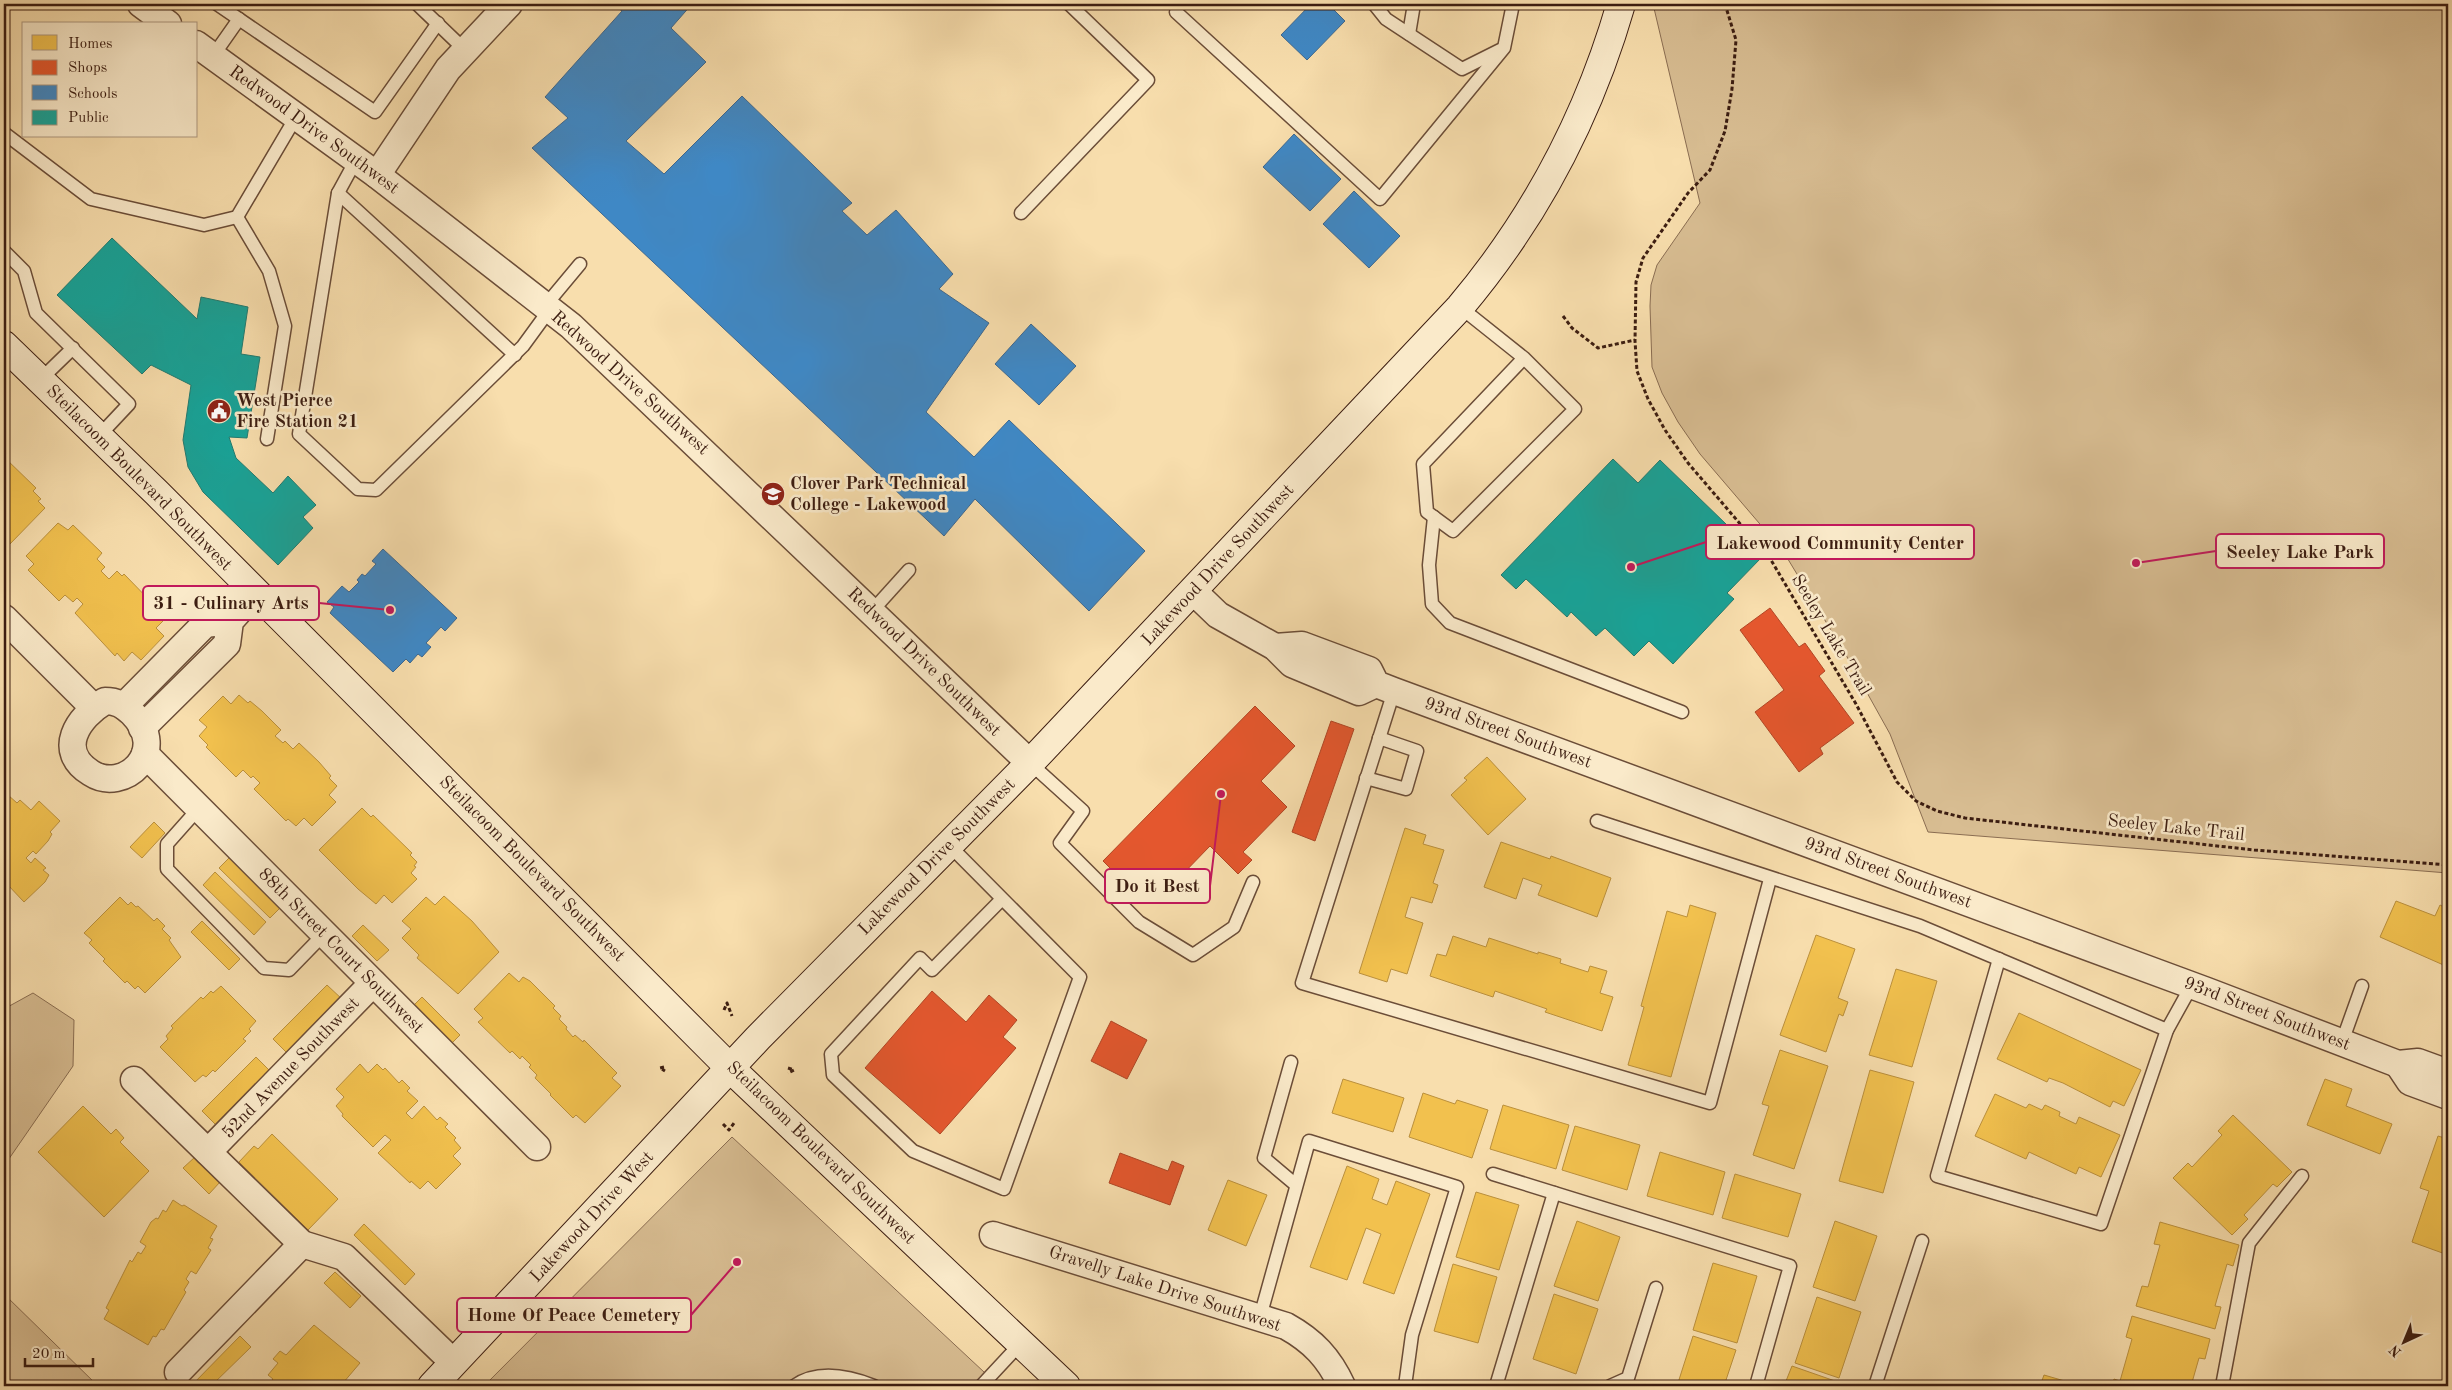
<svg xmlns="http://www.w3.org/2000/svg" width="2452" height="1390" viewBox="0 0 2452 1390" font-family="'Old Standard TT',serif">
<style>
.green{fill:#d8bd92;stroke:#8a6d52}
.homes{fill:#f2c14e;stroke:#bb903c}
.shops{fill:#e4572e;stroke:#b24625}
.schools{fill:#3f88c5;stroke:#3e688f}
.public{fill:#17a398;stroke:#227b70}
.lines{fill:none;stroke-linecap:round;stroke-linejoin:round}
.lane-casing{stroke:#6b4d38;stroke-width:15}
.street-casing{stroke:#6b4d38;stroke-width:29}
.secondary-casing{stroke:#3c1d11;stroke-width:30}
.path{stroke:#3c1d11;stroke-width:3;stroke-dasharray:4 2.5;stroke-linecap:butt}
.lane{stroke:#faeaca;stroke-width:12}
.street{stroke:#faeaca;stroke-width:26}
.secondary{stroke:#faeaca;stroke-width:28}
.labels{text-anchor:middle;dominant-baseline:central;stroke-width:5;stroke-linejoin:round;paint-order:stroke}
.street-label{font-size:18px;fill:#3c1d11;stroke:#faeaca}
.poi-label{font-size:18px;font-weight:bold;fill:#3c1d11;stroke:#faeaca;text-anchor:start}
.leader{fill:none;stroke:#c2185b;stroke-width:2}
.callout-dot{fill:#c2185b;stroke:#faeaca;stroke-width:2}
.callout{fill:#faeaca;stroke:#c2185b;stroke-width:2}
.callout-label{font-size:19px;text-anchor:middle;font-weight:bold;fill:#3c1d11}
</style>
<rect width="100%" height="100%" fill="#f8dead"/>
<filter id="stains"><feTurbulence type="fractalNoise" baseFrequency=".004" numOctaves="4"/><feColorMatrix values="0 0 0 0 .2 0 0 0 0 .09 0 0 0 0 .02 0 0 0 .5 -.17"/></filter>
<radialGradient id="worn" r=".72"><stop offset=".6" stop-color="#630" stop-opacity="0"/><stop offset="1" stop-color="#630" stop-opacity=".3"/></radialGradient>
<!-- green -->
<g class="green">
<path d="M1653,4H2448V873L1928,832L1890,734L1846,655L1783,551L1700,454L1678,422L1662,393L1652,367L1650,306L1651,285L1657,265L1700,203Z"/>
<path d="M33,993L74,1020L73,1066L4,1166V1009Z"/>
<path d="M732,1137L999,1386H484Z"/>
<path d="M4,1294L98,1386H4Z"/>
</g>
<!-- homes -->
<g class="homes">
<path d="M4,457L36,488L33,491L41,499L38,501L45,508L9,545L4,539Z"/>
<path d="M58,523L68,530L73,525L102,553L97,559L105,567L101,571L109,579L117,571L122,576L124,574L159,610L157,612L165,619L156,628L164,636L141,660L132,652L124,661L117,653L115,656L75,613L83,604L77,598L73,602L65,595L59,601L28,570L34,564L26,556Z"/>
<path d="M239,695L248,703L250,701L262,711L281,730L275,736L283,743L285,741L293,749L299,743L319,762L331,776L329,778L337,786L329,795L336,802L312,826L304,818L296,826L288,819L286,821L254,789L260,783L253,776L251,778L243,770L236,777L206,747L208,745L199,736L207,727L199,720L223,696L231,704Z"/>
<path d="M1487,757L1526,799L1488,835L1451,795L1467,780L1464,778Z"/>
<path d="M8,795L17,803L20,800L31,810L39,801L60,821L50,832L52,834L48,841L36,854L33,851L26,858L31,863L35,858L46,868L43,870L49,875L45,882L24,902L7,884L4,888V800Z"/>
<path d="M362,808L371,817L373,815L412,853L410,855L417,862L414,866L416,867L411,873L417,879L392,903L384,895L376,904L358,889L319,850Z"/>
<path d="M154,822L165,833L142,858L130,847Z"/>
<path d="M1405,828L1426,835L1423,844L1444,850L1433,883L1438,885L1432,903L1411,897L1405,917L1423,923L1407,974L1391,969L1387,982L1359,973Z"/>
<path d="M1501,842L1550,859L1551,856L1611,878L1597,917L1538,895L1542,885L1523,878L1516,899L1484,887Z"/>
<path d="M232,855L283,905L270,918L219,868Z"/>
<path d="M215,872L266,922L254,935L203,885Z"/>
<path d="M444,896L472,921L499,952L458,994L417,958L419,955L402,938L411,929L402,921L426,897L435,905Z"/>
<path d="M120,897L128,905L131,902L136,907L138,906L154,921L157,918L165,926L162,929L171,938L169,940L181,957L145,993L138,986L135,989L127,981L125,983L103,961L105,959L89,943L92,940L84,933Z"/>
<path d="M2396,901L2435,916L2440,905L2448,909V967L2380,937Z"/>
<path d="M1690,905L1716,913L1671,1077L1628,1065L1644,1007L1641,1006L1667,911L1687,917Z"/>
<path d="M202,921L240,959L229,970L191,932Z"/>
<path d="M363,925L389,950L377,961L352,936Z"/>
<path d="M1816,935L1855,949L1838,998L1848,1002L1843,1016L1839,1014L1826,1052L1780,1035Z"/>
<path d="M1453,936L1486,947L1489,938L1538,954V952L1561,959L1560,963L1588,972L1590,966L1607,971L1600,993L1613,997L1602,1031L1545,1012L1547,1009L1495,991L1493,997L1430,976L1437,954L1446,956Z"/>
<path d="M1896,969L1937,981L1912,1067L1869,1055Z"/>
<path d="M509,973L519,982L523,977L530,981L555,1006L553,1008L561,1016L559,1019L567,1027L566,1029L573,1037L575,1035L583,1042L584,1040L617,1073L612,1078L621,1086L585,1123L576,1115L573,1118L550,1095L551,1094L535,1078L537,1075L529,1067L531,1065L522,1056L520,1059L512,1051L510,1053L478,1022L483,1018L474,1009Z"/>
<path d="M327,985L343,1000L289,1055L273,1039Z"/>
<path d="M221,986L256,1021L249,1029L251,1031L243,1039L246,1041L215,1072L213,1070L206,1077L203,1075L195,1082L160,1047L168,1039L166,1036L173,1028L171,1026L201,997L203,999L211,991L213,993Z"/>
<path d="M422,997L460,1035L449,1046L411,1008Z"/>
<path d="M2019,1013L2141,1070L2124,1106L2113,1101L2110,1107L2063,1083L2049,1078L2047,1082L1997,1059Z"/>
<path d="M1780,1050L1828,1066L1794,1169L1753,1155L1769,1106L1762,1104Z"/>
<path d="M256,1057L271,1072L218,1127L202,1111Z"/>
<path d="M360,1064L368,1073L377,1064L383,1070L385,1068L399,1083L402,1080L410,1088L407,1091L418,1101L406,1113L412,1119L424,1106L437,1120L440,1117L448,1124L445,1127L456,1138L454,1140L461,1148L453,1156L461,1164L436,1189L428,1181L420,1189L411,1181L410,1183L378,1153L391,1140L385,1135L373,1147L342,1116L343,1114L336,1106L344,1097L336,1089Z"/>
<path d="M1870,1070L1914,1082L1883,1193L1839,1181Z"/>
<path d="M1343,1079L1404,1098L1393,1132L1332,1113Z"/>
<path d="M2325,1079L2352,1089L2346,1106L2392,1124L2380,1154L2307,1125Z"/>
<path d="M1423,1093L1455,1104L1457,1100L1488,1110L1472,1158L1409,1137Z"/>
<path d="M1995,1094L2026,1108L2029,1104L2042,1110L2045,1105L2060,1112L2059,1116L2076,1124L2079,1117L2120,1135L2101,1177L2079,1167L2076,1174L2029,1152L2026,1159L1975,1136Z"/>
<path d="M1503,1105L1569,1125L1556,1169L1490,1149Z"/>
<path d="M83,1106L111,1134L116,1129L124,1138L120,1142L149,1171L104,1217L38,1152Z"/>
<path d="M2233,1115L2292,1172L2277,1187L2273,1184L2244,1215L2248,1219L2232,1235L2173,1178L2188,1163L2192,1167L2222,1135L2218,1131Z"/>
<path d="M1575,1126L1640,1145L1627,1190L1562,1170Z"/>
<path d="M272,1134L338,1199L308,1230L239,1162L254,1146L258,1149Z"/>
<path d="M2438,1136L2448,1139V1255L2412,1242L2429,1191L2420,1188Z"/>
<path d="M1660,1152L1725,1172L1713,1215L1647,1196Z"/>
<path d="M195,1157L220,1182L209,1194L183,1168Z"/>
<path d="M1347,1166L1379,1179L1372,1199L1387,1205L1396,1181L1430,1194L1394,1294L1363,1283L1381,1234L1366,1228L1347,1280L1310,1267Z"/>
<path d="M1735,1174L1801,1194L1788,1237L1722,1218Z"/>
<path d="M1228,1180L1267,1195L1246,1246L1208,1230Z"/>
<path d="M1476,1192L1519,1205L1499,1270L1456,1257Z"/>
<path d="M173,1200L182,1206L184,1205L217,1226L210,1238L213,1239L208,1248L211,1250L196,1274L191,1271L186,1279L189,1282L184,1290L186,1292L164,1330L161,1329L156,1337L153,1336L148,1345L104,1319L109,1310L106,1308L130,1260L132,1262L138,1252L141,1254L146,1246L140,1242L151,1222L156,1218L158,1219L163,1210L166,1212Z"/>
<path d="M1577,1221L1620,1237L1598,1301L1554,1286Z"/>
<path d="M1835,1221L1877,1236L1855,1301L1813,1287Z"/>
<path d="M2160,1222L2239,1245L2233,1266L2227,1264L2215,1306L2221,1307L2215,1329L2136,1306L2142,1286L2148,1287L2160,1245L2154,1244Z"/>
<path d="M364,1224L415,1274L405,1285L354,1235Z"/>
<path d="M1713,1263L1757,1276L1737,1343L1693,1330Z"/>
<path d="M1453,1264L1497,1277L1478,1343L1434,1331Z"/>
<path d="M335,1272L361,1296L350,1308L324,1283Z"/>
<path d="M1554,1294L1598,1309L1576,1374L1533,1359Z"/>
<path d="M1817,1297L1861,1312L1839,1378L1795,1363Z"/>
<path d="M2132,1316L2210,1339L2205,1359L2199,1358L2191,1386H2112L2114,1379L2120,1381L2132,1339L2126,1337Z"/>
<path d="M314,1325L360,1363L343,1383L345,1384L343,1386H267L273,1379L268,1375L278,1363L273,1359L280,1351L286,1355Z"/>
<path d="M240,1336L251,1347L211,1386H191Z"/>
<path d="M1693,1336L1736,1350L1724,1386H1677Z"/>
<path d="M1792,1366L1835,1381L1833,1386H1784Z"/>
<path d="M2044,1375L2075,1384V1386H2040Z"/>
</g>
<!-- shops -->
<g class="shops">
<path d="M1770,608L1799,647L1805,643L1825,671L1819,676L1854,723L1820,748L1823,754L1799,772L1755,712L1784,690L1740,630Z"/>
<path d="M1255,706L1295,746L1261,781L1287,807L1243,852L1252,860L1238,874L1210,846L1177,880L1172,874L1144,902L1103,861Z"/>
<path d="M1331,721L1354,729L1315,841L1292,832Z"/>
<path d="M932,991L966,1022L989,995L1017,1020L1003,1037L1016,1048L940,1134L865,1068Z"/>
<path d="M1111,1021L1147,1040L1127,1079L1091,1061Z"/>
<path d="M1120,1153L1168,1171L1172,1161L1184,1166L1170,1205L1109,1183Z"/>
</g>
<!-- schools -->
<g class="schools">
<path d="M613,4H692L671,28L706,62L626,141L664,174L742,96L852,203L842,211L867,235L896,210L953,274L939,289L989,323L926,412L974,457L1009,420L1145,551L1089,611L975,499L944,536L532,148L568,118L545,97L622,11Z"/>
<path d="M1311,4H1328L1345,21L1307,60L1281,35Z"/>
<path d="M1294,134L1341,179L1310,211L1263,167Z"/>
<path d="M1354,191L1400,236L1369,268L1323,224Z"/>
<path d="M1031,324L1076,366L1039,405L995,364Z"/>
<path d="M383,549L457,618L445,631L441,627L426,643L431,647L422,657L418,654L410,663L406,659L393,672L330,613L334,607L327,602L342,586L349,592L359,582L357,580L362,574L365,576L376,564L372,561Z"/>
</g>
<!-- public -->
<g class="public">
<path d="M112,238L197,319L201,297L248,307L241,354L260,357L247,438L229,437L236,458L273,493L288,476L316,505L303,517L313,528L278,565L203,492L188,467L183,440L191,385L151,365L142,374L57,295Z"/>
<path d="M1613,459L1638,483L1660,460L1761,558L1727,593L1734,599L1673,664L1649,641L1634,656L1605,628L1596,636L1571,612L1567,617L1526,579L1516,589L1501,575Z"/>
</g>
<g class="lines">
<!-- lane casing -->
<g class="lane-casing">
<g id="lane">
<path d="M217,4L375,112L438,23"/>
<path d="M417,4L466,51"/>
<path d="M1374,4L1386,19L1462,69L1500,50"/>
<path d="M1176,12L1380,199L1504,48L1513,4"/>
<path d="M1409,34L1414,4"/>
<path d="M213,56L239,19"/>
<path d="M4,133L91,199L204,225L237,217L296,117"/>
<path d="M356,160L338,193L299,434L358,489L376,490L523,346L550,309"/>
<path d="M338,193L515,355"/>
<path d="M1021,213L1148,80L1069,4"/>
<path d="M237,217L269,271L285,326L267,439"/>
<path d="M4,251L24,271L36,313L129,404L98,437"/>
<path d="M545,306L580,264"/>
<path d="M1460,307L1524,358L1575,409L1453,531L1427,512L1423,464L1524,358"/>
<path d="M40,380L73,348"/>
<path d="M1434,517L1429,565L1432,604L1450,623L1682,712"/>
<path d="M872,611L909,570"/>
<path d="M1394,691L1302,983L1710,1103L1770,879"/>
<path d="M1030,763L1083,811L1060,843L1139,922L1193,955L1234,927L1253,882"/>
<path d="M1366,778L1406,789L1417,751L1379,738"/>
<path d="M199,808L167,844V869L264,968L289,970L324,934"/>
<path d="M1597,821L1920,926L2167,1030"/>
<path d="M949,845L1080,977L1004,1189L913,1151L833,1075L831,1054L920,958L932,970L1002,899"/>
<path d="M1999,959L1937,1176L2101,1224L2167,1030L2192,985"/>
<path d="M2342,1042L2362,986"/>
<path d="M1291,1062L1264,1158L1296,1185"/>
<path d="M1493,1174L1790,1266L1756,1386"/>
<path d="M1260,1317L1309,1141L1457,1187L1412,1335L1405,1386"/>
<path d="M794,1386C818,1369 849,1376 874,1386"/>
<path d="M981,1386L1021,1343"/>
<path d="M1496,1386L1554,1193"/>
<path d="M1610,1386L1628,1378L1656,1288"/>
<path d="M1875,1386L1922,1241"/>
<path d="M2222,1386L2249,1243L2302,1176"/>
</g>
</g>
<!-- street casing -->
<g class="street-casing">
<g id="street">
<path d="M141,4L168,24"/>
<path d="M196,44L377,175L571,326L1030,763"/>
<path d="M377,175L448,69L509,4"/>
<path d="M1193,591L1218,615L1275,647L1292,664L1359,692L1376,684"/>
<path d="M4,618L94,708"/>
<path d="M1275,647L1302,645L1369,670L1376,684L1394,691L2207,991L2398,1064L2418,1062L2448,1073"/>
<path d="M105,701C117,701 123,705 132,713C171,752 123,794 91,773C55,751 78,717 105,701Z"/>
<path d="M124,706L205,624L230,621"/>
<path d="M142,728L227,644L230,621L255,593"/>
<path d="M145,754L537,1147"/>
<path d="M2398,1064L2410,1082L2448,1096"/>
<path d="M134,1080L302,1244L344,1257L453,1362"/>
<path d="M208,1152L373,983"/>
<path d="M993,1235L1286,1326C1313,1341 1329,1358 1342,1386"/>
<path d="M178,1372L302,1244"/>
</g>
</g>
<!-- secondary casing -->
<g class="secondary-casing">
<g id="secondary">
<path d="M4,345L157,493L731,1069L1066,1386"/>
<path d="M432,1386L758,1038L1030,763L1460,307C1535,218 1589,115 1621,4"/>
</g>
</g>
<!-- path -->
<g class="path">
<path d="M1725,4L1736,40L1732,89L1725,131L1710,170L1688,193L1643,258L1636,282L1635,341L1637,371L1648,399L1665,430L1688,463L1771,560L1856,704L1897,782L1916,801L1937,811L1965,818L2254,850L2448,865"/>
<path d="M1563,316L1572,328L1598,348L1635,340"/>
<path d="M724,1010L727,1003L732,1016"/>
<path d="M664,1067L660,1068L665,1071"/>
<path d="M788,1068L794,1070L788,1073"/>
<path d="M723,1124L729,1130L734,1123"/>
</g>
<!-- lane -->
<use href="#lane" class="lane"/>
<!-- street -->
<use href="#street" class="street"/>
<!-- secondary -->
<use href="#secondary" class="secondary"/>
</g>
<!-- icons -->
<defs>
<g id="civic-disc" transform="scale(1.25)"><circle r="9.5" fill="#8f2418" stroke="#faeaca"/><path d="M-.6-6.5H3V-4.5H.6V-3L4-1V1h2V6H-6V1h2V-1L-.6-3ZM-1.2 2.5V6h2.4V2.5Z" fill="#fff"/></g>
<g id="university-disc" transform="scale(1.25)"><circle r="9.5" fill="#8f2418" stroke="#faeaca"/><path d="M0-5L7-2L0 1L-7-2ZM-4 1L0 2.5L4 1V4Q0 6-4 4Z" fill="#fff"/></g>
</defs>
<g fill-rule="evenodd">
<use href="#civic-disc" x="219" y="411"/>
<use href="#university-disc" x="773" y="494"/>
</g>
<g class="labels">
<!-- street labels -->
<g class="street-label">
<text transform="translate(314 130) rotate(36)">Redwood Drive Southwest</text>
<text transform="translate(630 383) rotate(42)">Redwood Drive Southwest</text>
<text transform="translate(139 478) rotate(45)">Steilacoom Boulevard Southwest</text>
<text transform="translate(1218 565) rotate(-47)">Lakewood Drive Southwest</text>
<text transform="translate(1831 635) rotate(59)">Seeley Lake Trail</text>
<text transform="translate(924 662) rotate(44)">Redwood Drive Southwest</text>
<text transform="translate(1508 733) rotate(20)">93rd Street Southwest</text>
<text transform="translate(2176 828) rotate(6)">Seeley Lake Trail</text>
<text transform="translate(937 857) rotate(-45)">Lakewood Drive Southwest</text>
<text transform="translate(532 869) rotate(45)">Steilacoom Boulevard Southwest</text>
<text transform="translate(1888 873) rotate(20)">93rd Street Southwest</text>
<text transform="translate(341 951) rotate(45)">88th Street Court Southwest</text>
<text transform="translate(2267 1014) rotate(21)">93rd Street Southwest</text>
<text transform="translate(291 1068) rotate(-46)">52nd Avenue Southwest</text>
<text transform="translate(821 1153) rotate(44)">Steilacoom Boulevard Southwest</text>
<text transform="translate(592 1217) rotate(-47)">Lakewood Drive West</text>
<text transform="translate(1165 1289) rotate(18)">Gravelly Lake Drive Southwest</text>
</g>
<!-- poi labels -->
<g class="poi-label">
<text x="236" y="401">West Pierce<tspan x="236" dy="21">Fire Station 21</tspan></text>
<text x="790" y="484">Clover Park Technical<tspan x="790" dy="21">College - Lakewood</tspan></text>
</g>
</g>
<!-- callouts -->
<path class="leader" d="M1631 567L1706 542M2136 563L2216 551M390 610L319 603M1221 794L1210 886M737 1262L691 1315"/>
<g class="callout-dot">
<circle cx="1631" cy="567" r="5"/>
<circle cx="2136" cy="563" r="5"/>
<circle cx="390" cy="610" r="5"/>
<circle cx="1221" cy="794" r="5"/>
<circle cx="737" cy="1262" r="5"/>
</g>
<g class="callout">
<rect x="1706" y="525" width="268" height="34" rx="5"/>
<rect x="2216" y="534" width="168" height="34" rx="5"/>
<rect x="143" y="586" width="176" height="34" rx="5"/>
<rect x="1105" y="869" width="105" height="34" rx="5"/>
<rect x="457" y="1298" width="234" height="34" rx="5"/>
</g>
<g class="callout-label">
<text x="1840" y="549">Lakewood Community Center</text>
<text x="2300" y="558">Seeley Lake Park</text>
<text x="231" y="609">31 - Culinary Arts</text>
<text x="1157" y="892">Do it Best</text>
<text x="574" y="1321">Home Of Peace Cemetery</text>
</g>
<!-- margin -->
<rect width="2452" height="1390" fill="none" stroke="#f8dead" stroke-width="20"/>
<rect x="5" y="5" width="2442" height="1380" fill="none" stroke="#3c1d11" stroke-width="2.5"/>
<rect x="10" y="10" width="2432" height="1370" fill="none" stroke="#3c1d11"/>
<!-- legend -->
<rect x="22" y="22" width="175" height="115" fill="#faeaca" stroke="#ae9880"/>
<rect x="32" y="35" width="25" height="15" fill="#f2c14e" stroke="#ae9880"/>
<text x="68" y="48" font-size="15" fill="#3c1d11">Homes</text>
<rect x="32" y="60" width="25" height="15" fill="#e4572e" stroke="#ae9880"/>
<text x="68" y="72" font-size="15" fill="#3c1d11">Shops</text>
<rect x="32" y="85" width="25" height="15" fill="#3f88c5" stroke="#ae9880"/>
<text x="68" y="98" font-size="15" fill="#3c1d11">Schools</text>
<rect x="32" y="110" width="25" height="15" fill="#17a398" stroke="#ae9880"/>
<text x="68" y="122" font-size="15" fill="#3c1d11">Public</text>
<!-- north arrow -->
<g transform="translate(2404 1342) rotate(224)" stroke="#faeaca" stroke-width="4" paint-order="stroke">
<path d="M0-4L9 19L0 12L-9 19Z" fill="#3c1d11"/>
<text y="-8" font-size="14" font-weight="bold" text-anchor="middle" fill="#3c1d11">N</text>
</g>
<!-- scale -->
<path d="M25 1358v8h68v-8" fill="none" stroke="#3c1d11" stroke-width="2.5"/>
<text x="32" y="1358" font-size="15" fill="#3c1d11" stroke="#faeaca" stroke-width="4" paint-order="stroke">20 m</text>
<rect width="100%" height="100%" filter="url(#stains)"/>
<rect width="100%" height="100%" fill="url(#worn)"/>
</svg>
